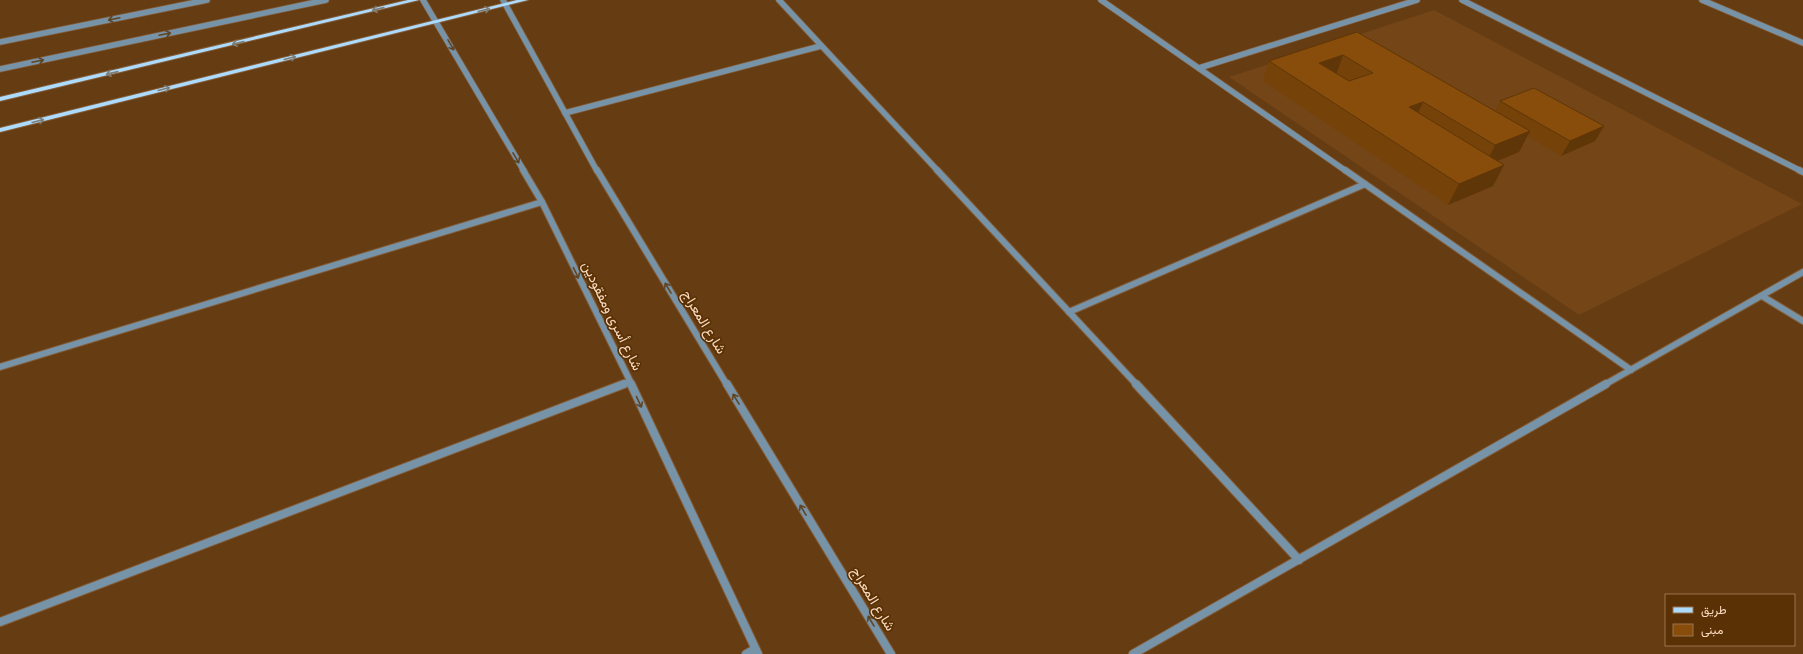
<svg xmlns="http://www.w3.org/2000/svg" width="1803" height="654" viewBox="0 0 1803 654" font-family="Signika,Vazirmatn,sans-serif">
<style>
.built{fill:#744516}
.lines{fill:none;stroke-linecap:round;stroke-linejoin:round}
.minor-far2-casing{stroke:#845c36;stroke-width:7}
.minor-far1-casing{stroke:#845c36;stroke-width:8}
.minor-casing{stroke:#845c36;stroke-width:10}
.major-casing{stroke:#845c36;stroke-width:2}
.minor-far2{stroke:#7793a8;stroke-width:5.5}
.minor-far1{stroke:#7793a8;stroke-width:6}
.minor{stroke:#7793a8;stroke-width:8}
.major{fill:#addbfe;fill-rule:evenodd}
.wall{fill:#754209}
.shaded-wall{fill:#5f3608}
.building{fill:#884d0b;stroke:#5f3608;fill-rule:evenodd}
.oneway{stroke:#7f7d74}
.oneway2{stroke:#604525}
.labels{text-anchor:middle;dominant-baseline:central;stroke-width:3.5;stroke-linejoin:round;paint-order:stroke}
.street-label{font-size:14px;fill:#fadac0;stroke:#5a3104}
</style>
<rect width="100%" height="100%" fill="#663c13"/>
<!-- built -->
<path class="built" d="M1434,10L1802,204L1579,315L1229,77Z"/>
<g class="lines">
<!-- minor-far2 casing -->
<g class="minor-far2-casing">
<g id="minor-far2">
<path d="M423,0L524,171"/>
<path d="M503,0L597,171"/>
<path d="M779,0L938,171"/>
<path d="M1101,0L1346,171"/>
<path d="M1462,0L1801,171"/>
<path d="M1702,0L1803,43"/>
<path d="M0,42L207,0"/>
<path d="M1199,68L1417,0"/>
<path d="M0,69L326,0"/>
<path d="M565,113L821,46"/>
</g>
</g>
<!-- minor-far1 casing -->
<g class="minor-far1-casing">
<g id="minor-far1">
<path d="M523,170L542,202L632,385"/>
<path d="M597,170L727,385"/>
<path d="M937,170L1137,385"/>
<path d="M1345,170L1631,370"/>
<path d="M1799,170L1803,172"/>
<path d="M1762,296L1803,321"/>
<path d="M1069,312L1365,184"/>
<path d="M0,367L542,202"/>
<path d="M621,385L630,382"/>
<path d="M1604,385L1803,272"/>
</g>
</g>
<!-- minor casing -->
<g class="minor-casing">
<g id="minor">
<path d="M631,384L758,654"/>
<path d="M727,384L891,654"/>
<path d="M1136,384L1299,560"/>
<path d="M0,622L624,384"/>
<path d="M746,654L755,649"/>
<path d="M1133,654L1606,384"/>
</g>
</g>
<!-- major casing -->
<g class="major-casing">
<g id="major">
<path d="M408,0H419L0,101V97Z"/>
<path d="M517,0H528L0,132V128Z"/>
</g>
</g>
<!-- minor-far2 -->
<use href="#minor-far2" class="minor-far2"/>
<!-- minor-far1 -->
<use href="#minor-far1" class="minor-far1"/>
<!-- minor -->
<use href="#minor" class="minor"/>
<!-- major -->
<use href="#major" class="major"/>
</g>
<!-- wall -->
<path class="wall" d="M1357,32L1495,111L1500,101L1604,126L1595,141L1561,156L1527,136L1519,152L1498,161L1504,165L1493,186L1448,205L1263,81L1269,61Z"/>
<!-- shaded-wall -->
<g class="shaded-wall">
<path d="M1343,55L1336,75L1319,63Z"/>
<path d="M1423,102L1414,122L1409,107Z"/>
<path d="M1604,126L1595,141L1561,156L1570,141Z"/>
<path d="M1530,131L1519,152L1485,166L1495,145Z"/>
<path d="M1504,165L1493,186L1448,205L1459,184Z"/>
</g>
<!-- building -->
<g class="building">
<path d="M1357,32L1530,131L1495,145L1423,102L1409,107L1504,165L1459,184L1269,61ZM1343,55L1373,73L1349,81L1319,63Z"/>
<path d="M1534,88L1604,126L1570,141L1500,101Z"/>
</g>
<!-- one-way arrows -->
<defs><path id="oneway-shaft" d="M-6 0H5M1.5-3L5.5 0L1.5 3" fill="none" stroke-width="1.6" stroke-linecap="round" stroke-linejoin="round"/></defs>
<g class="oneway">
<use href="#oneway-shaft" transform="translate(378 9) rotate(167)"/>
<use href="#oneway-shaft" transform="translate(484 10) rotate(-14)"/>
<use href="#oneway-shaft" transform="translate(238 43) rotate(167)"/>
<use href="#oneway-shaft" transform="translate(290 58) rotate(-14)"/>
<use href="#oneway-shaft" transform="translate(112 73) rotate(167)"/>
<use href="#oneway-shaft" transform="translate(164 89) rotate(-14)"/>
<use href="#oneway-shaft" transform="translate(38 121) rotate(-14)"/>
</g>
<g class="oneway2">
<use href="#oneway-shaft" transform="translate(114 19) rotate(168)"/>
<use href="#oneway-shaft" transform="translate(165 34) rotate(-12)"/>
<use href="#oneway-shaft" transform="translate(451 45) rotate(60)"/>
<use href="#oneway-shaft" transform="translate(38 61) rotate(-12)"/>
<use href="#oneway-shaft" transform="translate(516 158) rotate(60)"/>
<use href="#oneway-shaft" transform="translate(576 273) rotate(64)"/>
<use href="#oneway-shaft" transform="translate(668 288) rotate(-121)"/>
<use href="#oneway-shaft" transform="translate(736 399) rotate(-121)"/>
<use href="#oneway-shaft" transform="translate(639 402) rotate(65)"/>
<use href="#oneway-shaft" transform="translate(803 510) rotate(-121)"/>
<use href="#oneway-shaft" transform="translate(871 621) rotate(-121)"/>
</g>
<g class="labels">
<!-- street labels -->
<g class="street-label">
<text transform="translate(612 316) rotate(64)">شارع أسرى ومفقودين</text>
<text transform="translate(704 322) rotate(59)">شارع المعراج</text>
<text transform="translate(873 599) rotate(59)">شارع المعراج</text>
</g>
</g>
<!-- legend -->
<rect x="1665" y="594" width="130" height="52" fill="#5a3104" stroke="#9a754f"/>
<rect x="1673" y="607" width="20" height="6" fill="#addbfe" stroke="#9a754f"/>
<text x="1701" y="614" font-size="12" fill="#fadac0">طريق</text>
<rect x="1673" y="624" width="20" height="12" fill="#884d0b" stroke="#9a754f"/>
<text x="1701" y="634" font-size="12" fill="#fadac0">مبنى</text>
</svg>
